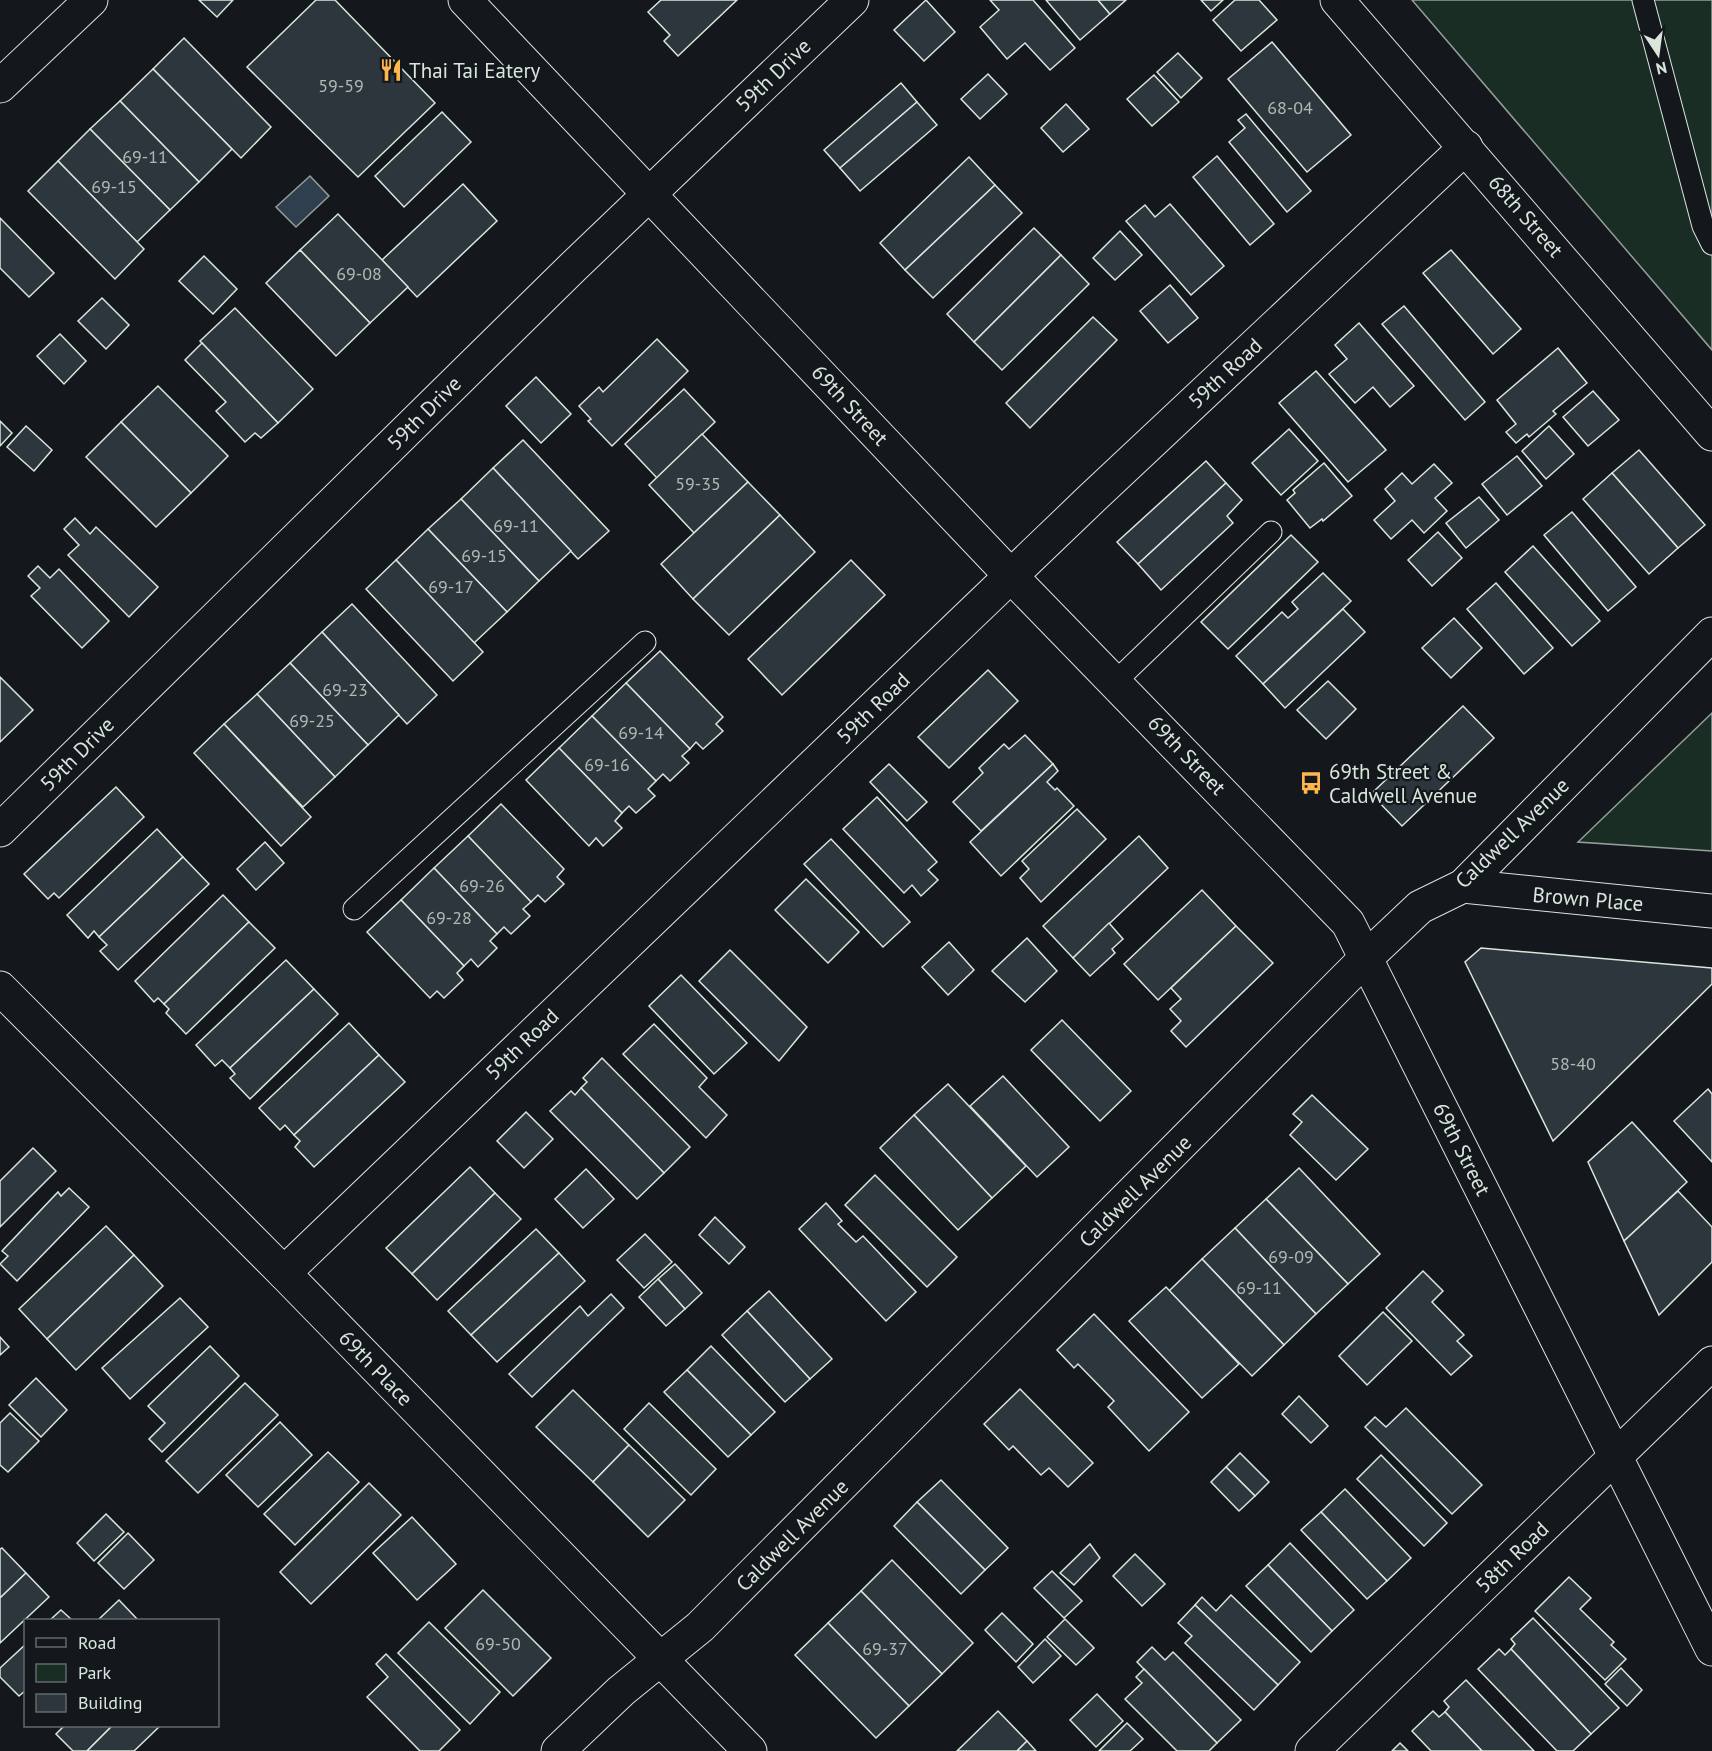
<svg xmlns="http://www.w3.org/2000/svg" width="1712" height="1751" viewBox="0 0 1712 1751" font-family="'PT Sans',sans-serif">
<style>
.green{fill:#1a2d24;stroke:#939e99;stroke-width:1.5}
.water{fill:#2f3f4d;stroke:#939e99;stroke-width:1.5}
.building{fill:#2c363c;stroke:#d8e6dc;stroke-width:1.5}
.lines{fill:none;stroke-linecap:round;stroke-linejoin:round}
.lane-casing{stroke:#d8e6dc;stroke-width:23}
.street-casing{stroke:#d8e6dc;stroke-width:35}
.secondary-casing{stroke:#d8e6dc;stroke-width:35}
.lane{stroke:#14181c;stroke-width:21}
.street{stroke:#14181c;stroke-width:33}
.secondary{stroke:#14181c;stroke-width:33}
.labels{text-anchor:middle;dominant-baseline:central;stroke-width:4.5;stroke-linejoin:round;paint-order:stroke}
.number-label{font-size:18px;fill:#adbab4}
.poi-label{font-size:21px;fill:#d8e6dc;stroke:#14181c;text-anchor:start}
.street-label{font-size:21px;fill:#d8e6dc;stroke:#14181c}
</style>
<rect width="100%" height="100%" fill="#14181c"/>
<!-- green -->
<g class="green">
<path d="M1412,0H1712V350Z"/>
<path d="M1712,713V851L1578,842Z"/>
</g>
<!-- water -->
<path class="water" d="M310,176L329,196L296,227L276,207Z"/>
<!-- building -->
<g class="building">
<path d="M199,0H233L217,17Z"/>
<path d="M316,0H335L435,103L358,177L247,67Z"/>
<path d="M661,0H737L678,56L664,41L670,35L648,12Z"/>
<path d="M926,0L955,32L924,61L894,30Z"/>
<path d="M990,0H1033L1075,48L1050,70L1025,43L1007,59L980,27L999,10Z"/>
<path d="M1046,0H1098L1110,14L1080,40Z"/>
<path d="M1098,0H1126L1110,14Z"/>
<path d="M1201,0H1223L1211,11Z"/>
<path d="M1235,0H1259L1277,20L1241,51L1213,20Z"/>
<path d="M184,38L271,127L241,158L153,69Z"/>
<path d="M1272,42L1351,135L1307,172L1228,79Z"/>
<path d="M1178,53L1202,78L1181,98L1157,72Z"/>
<path d="M153,69L232,149L199,182L120,101Z"/>
<path d="M988,74L1007,94L980,119L961,99Z"/>
<path d="M1154,75L1179,102L1152,126L1127,99Z"/>
<path d="M901,83L917,102L840,168L824,150Z"/>
<path d="M120,101L199,182L170,210L90,129Z"/>
<path d="M917,102L937,125L860,191L840,168Z"/>
<path d="M1066,104L1089,129L1063,152L1041,128Z"/>
<path d="M442,112L471,142L404,207L375,176Z"/>
<path d="M1246,114L1311,191L1287,212L1229,142L1245,128L1238,120Z"/>
<path d="M90,129L170,210L137,242L58,161Z"/>
<path d="M1217,156L1274,224L1250,245L1193,177Z"/>
<path d="M969,157L995,185L905,270L880,243Z"/>
<path d="M58,161L144,249L115,279L28,191Z"/>
<path d="M463,184L497,221L417,297L382,260Z"/>
<path d="M995,185L1022,213L933,298L905,270Z"/>
<path d="M1170,204L1224,266L1191,295L1126,221L1145,205L1155,217Z"/>
<path d="M338,214L408,287L370,323L300,250Z"/>
<path d="M0,218L54,273L29,297L0,268Z"/>
<path d="M1034,228L1061,255L974,342L947,314Z"/>
<path d="M1120,231L1142,255L1115,280L1093,258Z"/>
<path d="M300,250L370,323L336,356L266,283Z"/>
<path d="M1451,250L1521,329L1493,354L1423,273Z"/>
<path d="M1061,255L1089,284L1002,370L974,342Z"/>
<path d="M204,256L237,289L213,314L179,281Z"/>
<path d="M1170,285L1198,318L1168,343L1140,311Z"/>
<path d="M102,298L129,325L106,349L78,321Z"/>
<path d="M1404,306L1485,402L1465,420L1382,324Z"/>
<path d="M235,308L313,389L278,423L200,341Z"/>
<path d="M1093,317L1117,340L1030,428L1006,403Z"/>
<path d="M1359,323L1414,386L1390,407L1373,387L1355,403L1329,374L1347,359L1335,345Z"/>
<path d="M60,334L86,361L64,384L37,356Z"/>
<path d="M657,339L688,371L612,446L588,421L591,419L579,406L599,387L603,392Z"/>
<path d="M202,343L278,423L261,438L255,433L245,442L216,411L226,402L185,360Z"/>
<path d="M1558,348L1587,383L1553,411L1556,414L1529,437L1527,434L1516,443L1506,432L1516,424L1497,400Z"/>
<path d="M1316,371L1386,450L1348,482L1279,403Z"/>
<path d="M536,377L571,414L541,443L506,406Z"/>
<path d="M158,386L228,456L191,493L121,422Z"/>
<path d="M684,389L715,422L657,478L625,444Z"/>
<path d="M1593,391L1619,420L1588,446L1563,417Z"/>
<path d="M0,421L12,433L0,446Z"/>
<path d="M121,422L191,493L156,527L86,457Z"/>
<path d="M26,426L52,450L34,471L7,447Z"/>
<path d="M1549,426L1574,454L1546,479L1522,451Z"/>
<path d="M1289,429L1318,461L1281,495L1252,463Z"/>
<path d="M702,434L748,482L694,533L649,485Z"/>
<path d="M523,440L609,531L578,559L493,468Z"/>
<path d="M1639,450L1705,525L1678,548L1612,473Z"/>
<path d="M1517,456L1542,486L1507,515L1482,484Z"/>
<path d="M1206,461L1226,483L1138,564L1117,542Z"/>
<path d="M1324,463L1352,496L1323,521L1322,519L1310,528L1287,500L1295,493L1293,490Z"/>
<path d="M1434,464L1452,483L1435,498L1447,511L1424,533L1412,520L1391,539L1374,520L1395,501L1385,489L1402,473L1412,484Z"/>
<path d="M493,468L571,551L539,581L461,499Z"/>
<path d="M1612,473L1678,548L1649,574L1583,499Z"/>
<path d="M748,482L780,515L693,599L661,564Z"/>
<path d="M1226,483L1242,500L1227,516L1233,523L1161,590L1138,564Z"/>
<path d="M1479,497L1499,520L1466,548L1446,523Z"/>
<path d="M461,499L539,581L507,612L428,529Z"/>
<path d="M1572,512L1636,587L1608,611L1544,535Z"/>
<path d="M780,515L815,552L729,635L693,599Z"/>
<path d="M75,518L90,534L96,527L158,587L129,617L68,555L79,545L64,529Z"/>
<path d="M428,529L507,612L474,643L396,560Z"/>
<path d="M1438,532L1462,558L1432,586L1408,560Z"/>
<path d="M1291,535L1318,562L1228,649L1201,622Z"/>
<path d="M1533,546L1600,621L1572,646L1505,572Z"/>
<path d="M396,560L483,652L453,681L366,589Z"/>
<path d="M851,560L885,595L782,695L748,659Z"/>
<path d="M38,566L50,578L59,569L109,621L82,648L31,596L40,588L28,576Z"/>
<path d="M1323,573L1351,601L1263,684L1236,656L1282,612L1288,618L1298,609L1292,602Z"/>
<path d="M1496,583L1553,648L1524,674L1467,609Z"/>
<path d="M352,604L437,695L407,724L322,632Z"/>
<path d="M1343,609L1365,632L1285,708L1263,684Z"/>
<path d="M1454,618L1482,648L1451,678L1422,648Z"/>
<path d="M322,632L399,715L368,745L290,663Z"/>
<path d="M660,651L723,717L716,724L723,731L703,749L696,742L690,749L626,683Z"/>
<path d="M290,663L368,745L335,777L257,694Z"/>
<path d="M988,670L1018,701L949,768L918,737Z"/>
<path d="M0,677L33,710L0,742Z"/>
<path d="M1328,681L1356,709L1326,739L1297,710Z"/>
<path d="M626,683L690,749L682,756L689,763L670,781L663,774L656,781L592,716Z"/>
<path d="M257,694L335,777L303,807L224,724Z"/>
<path d="M1463,706L1494,738L1402,826L1371,794Z"/>
<path d="M592,716L656,781L648,789L655,796L636,813L629,806L622,813L559,748Z"/>
<path d="M224,724L311,817L281,846L194,753Z"/>
<path d="M1025,735L1053,764L981,831L953,802L983,773L979,768L1004,744L1009,749Z"/>
<path d="M559,748L622,813L615,821L622,828L603,846L596,838L589,846L526,780Z"/>
<path d="M889,764L927,802L907,821L870,782Z"/>
<path d="M1053,764L1058,771L1047,782L1055,790L1057,788L1074,806L1001,876L970,842Z"/>
<path d="M116,787L144,817L59,898L54,893L48,899L24,874Z"/>
<path d="M877,797L937,862L928,870L938,880L921,896L912,885L904,893L843,829Z"/>
<path d="M501,804L564,869L557,877L564,884L545,902L538,895L531,902L468,836Z"/>
<path d="M1077,809L1106,839L1041,902L1020,878L1029,869L1022,861Z"/>
<path d="M157,829L183,857L99,937L94,931L88,938L67,915Z"/>
<path d="M468,836L531,902L523,909L530,916L511,934L504,927L497,934L434,868Z"/>
<path d="M1139,836L1168,868L1073,958L1043,926Z"/>
<path d="M831,839L910,922L883,947L804,864Z"/>
<path d="M265,842L284,863L256,890L237,869Z"/>
<path d="M183,857L209,884L118,970L100,951L107,945L99,937Z"/>
<path d="M434,868L497,934L490,941L497,948L478,967L471,959L464,966L401,900Z"/>
<path d="M806,879L859,932L828,963L775,910Z"/>
<path d="M1202,890L1236,926L1158,1000L1124,964Z"/>
<path d="M223,895L249,922L164,1004L158,998L154,1002L135,981Z"/>
<path d="M401,900L464,966L457,973L463,980L444,998L437,991L430,998L367,932Z"/>
<path d="M249,922L275,948L186,1034L166,1013L169,1009L164,1004Z"/>
<path d="M1109,923L1123,939L1112,949L1115,953L1090,976L1073,958Z"/>
<path d="M1236,926L1273,963L1186,1047L1171,1031L1181,1021L1170,1009L1181,999L1171,988Z"/>
<path d="M1027,938L1057,971L1025,1002L992,971Z"/>
<path d="M949,942L974,970L948,995L922,967Z"/>
<path d="M1481,948L1712,968V984L1553,1141L1465,962Z"/>
<path d="M730,950L807,1027L779,1061L699,981Z"/>
<path d="M286,960L314,989L230,1068L222,1060L215,1066L196,1045Z"/>
<path d="M681,975L747,1043L714,1074L649,1006Z"/>
<path d="M314,989L338,1014L250,1099L230,1078L235,1074L230,1068Z"/>
<path d="M1062,1020L1131,1091L1100,1121L1031,1050Z"/>
<path d="M349,1023L379,1055L294,1135L285,1125L280,1130L259,1108Z"/>
<path d="M654,1024L707,1078L699,1087L727,1115L706,1138L623,1054Z"/>
<path d="M379,1055L405,1082L314,1167L295,1147L300,1141L294,1135Z"/>
<path d="M602,1058L690,1147L664,1173L581,1088L587,1082L583,1078Z"/>
<path d="M1003,1076L1069,1147L1037,1177L970,1106Z"/>
<path d="M948,1084L1026,1166L992,1198L914,1115Z"/>
<path d="M581,1088L664,1173L637,1199L550,1111L571,1091L575,1095Z"/>
<path d="M1708,1089L1712,1094V1162L1674,1121Z"/>
<path d="M1312,1095L1368,1149L1336,1180L1290,1135L1302,1122L1293,1114Z"/>
<path d="M526,1112L553,1139L524,1168L497,1141Z"/>
<path d="M914,1115L992,1198L958,1230L880,1148Z"/>
<path d="M1632,1122L1687,1182L1624,1241L1588,1162Z"/>
<path d="M33,1148L56,1171L0,1227V1181Z"/>
<path d="M470,1167L495,1193L412,1274L386,1248Z"/>
<path d="M1299,1168L1380,1254L1348,1284L1266,1199Z"/>
<path d="M586,1169L614,1199L583,1228L555,1199Z"/>
<path d="M875,1175L957,1257L927,1287L845,1205Z"/>
<path d="M69,1188L89,1207L17,1281L0,1264L8,1256L2,1251L58,1192L61,1196Z"/>
<path d="M1678,1191L1712,1227V1262L1659,1315L1624,1241Z"/>
<path d="M495,1193L521,1219L437,1300L412,1274Z"/>
<path d="M1266,1199L1348,1284L1316,1314L1235,1228Z"/>
<path d="M826,1203L842,1221L838,1224L856,1242L863,1236L916,1292L886,1321L799,1229Z"/>
<path d="M715,1217L745,1247L729,1264L699,1235Z"/>
<path d="M106,1226L134,1255L47,1339L19,1309Z"/>
<path d="M1235,1228L1316,1314L1284,1345L1202,1259Z"/>
<path d="M536,1229L559,1253L471,1335L448,1311Z"/>
<path d="M645,1234L672,1262L644,1288L617,1260Z"/>
<path d="M559,1253L585,1281L497,1362L471,1335Z"/>
<path d="M134,1255L163,1286L76,1370L47,1339Z"/>
<path d="M1202,1259L1284,1345L1252,1376L1169,1291Z"/>
<path d="M675,1264L702,1293L685,1309L658,1279Z"/>
<path d="M1423,1271L1443,1291L1432,1302L1464,1335L1457,1341L1472,1356L1451,1375L1386,1308Z"/>
<path d="M658,1279L685,1309L666,1326L639,1297Z"/>
<path d="M1166,1287L1239,1364L1202,1398L1129,1321Z"/>
<path d="M769,1291L832,1359L810,1379L747,1311Z"/>
<path d="M611,1294L624,1308L532,1397L509,1374L580,1306L588,1316Z"/>
<path d="M180,1298L208,1327L130,1399L102,1368Z"/>
<path d="M747,1311L810,1379L785,1402L722,1335Z"/>
<path d="M1383,1312L1412,1341L1367,1385L1339,1356Z"/>
<path d="M1094,1314L1189,1412L1149,1451L1108,1407L1114,1401L1078,1364L1074,1368L1057,1350Z"/>
<path d="M0,1337L9,1347L0,1355Z"/>
<path d="M210,1346L239,1376L162,1452L149,1439L165,1423L148,1406Z"/>
<path d="M711,1346L775,1412L751,1435L687,1370Z"/>
<path d="M687,1370L751,1435L728,1457L664,1392Z"/>
<path d="M36,1378L67,1410L41,1437L9,1405Z"/>
<path d="M245,1383L278,1415L198,1493L166,1461Z"/>
<path d="M1020,1389L1093,1463L1068,1487L1049,1468L1041,1475L1013,1446L1009,1450L984,1424Z"/>
<path d="M573,1390L629,1445L593,1482L536,1427Z"/>
<path d="M1299,1396L1328,1426L1311,1443L1282,1414Z"/>
<path d="M649,1403L716,1469L691,1495L624,1429Z"/>
<path d="M1406,1408L1482,1485L1452,1514L1365,1427L1375,1417L1386,1427Z"/>
<path d="M10,1413L39,1441L8,1472L0,1465V1423Z"/>
<path d="M280,1422L312,1455L258,1507L226,1475Z"/>
<path d="M629,1445L685,1500L648,1537L593,1482Z"/>
<path d="M328,1452L359,1482L295,1545L264,1514Z"/>
<path d="M1240,1453L1269,1482L1255,1496L1226,1467Z"/>
<path d="M1381,1455L1447,1523L1424,1546L1357,1479Z"/>
<path d="M1226,1467L1255,1496L1239,1511L1211,1482Z"/>
<path d="M941,1480L1008,1548L985,1570L917,1502Z"/>
<path d="M369,1483L401,1515L311,1604L280,1572Z"/>
<path d="M1345,1489L1411,1558L1387,1581L1321,1512Z"/>
<path d="M917,1502L985,1570L961,1594L894,1526Z"/>
<path d="M1321,1512L1387,1581L1367,1599L1301,1530Z"/>
<path d="M106,1514L124,1532L94,1561L77,1543Z"/>
<path d="M412,1517L456,1564L417,1600L373,1553Z"/>
<path d="M128,1533L154,1560L124,1589L98,1563Z"/>
<path d="M1290,1543L1354,1610L1332,1631L1268,1565Z"/>
<path d="M1090,1544L1100,1558L1074,1585L1060,1573Z"/>
<path d="M2,1548L26,1573L0,1598V1549Z"/>
<path d="M1135,1554L1165,1584L1142,1606L1113,1576Z"/>
<path d="M892,1560L973,1643L942,1674L861,1591Z"/>
<path d="M1268,1565L1332,1631L1311,1652L1246,1586Z"/>
<path d="M1052,1571L1082,1601L1064,1618L1034,1588Z"/>
<path d="M26,1573L49,1597L0,1643V1598Z"/>
<path d="M1569,1577L1591,1598L1580,1609L1614,1642L1611,1645L1626,1659L1605,1680L1535,1611Z"/>
<path d="M483,1590L551,1658L513,1696L445,1628Z"/>
<path d="M861,1591L942,1674L909,1706L828,1623Z"/>
<path d="M1231,1595L1300,1662L1278,1685L1195,1605L1202,1597L1216,1611Z"/>
<path d="M119,1600L138,1620H98Z"/>
<path d="M1195,1605L1278,1685L1254,1710L1185,1643L1192,1636L1178,1623Z"/>
<path d="M61,1610L72,1620H50Z"/>
<path d="M1002,1613L1033,1644L1016,1662L985,1630Z"/>
<path d="M1533,1618L1619,1708L1591,1734L1511,1649L1515,1644L1511,1639Z"/>
<path d="M1065,1619L1094,1648L1076,1665L1047,1637Z"/>
<path d="M429,1622L500,1692L470,1724L398,1653Z"/>
<path d="M828,1623L909,1706L876,1738L795,1655Z"/>
<path d="M1045,1639L1061,1656L1033,1683L1018,1667Z"/>
<path d="M26,1644V1690L19,1696L0,1677V1668Z"/>
<path d="M1152,1647L1165,1660L1173,1652L1241,1720L1217,1743L1137,1662Z"/>
<path d="M1499,1649L1505,1655L1511,1649L1591,1734L1573,1751H1557L1478,1669Z"/>
<path d="M386,1654L460,1730L439,1751H420L367,1697L388,1677L376,1664Z"/>
<path d="M1621,1668L1642,1690L1627,1706L1605,1684Z"/>
<path d="M1144,1669L1217,1743L1209,1751H1177L1125,1699L1142,1683L1136,1677Z"/>
<path d="M1466,1680L1534,1751H1482L1445,1712L1449,1707L1444,1701Z"/>
<path d="M1097,1694L1123,1721L1096,1747L1070,1720Z"/>
<path d="M998,1711L1027,1741L1017,1751H957Z"/>
<path d="M1433,1711L1439,1717L1445,1712L1482,1751H1431L1412,1731Z"/>
<path d="M1127,1723L1143,1739L1130,1751H1099Z"/>
<path d="M64,1726H112L87,1751H73L56,1734Z"/>
<path d="M112,1726H160L134,1751H87Z"/>
<path d="M1027,1741L1036,1751H1017Z"/>
<path d="M1400,1743L1408,1751H1392Z"/>
</g>
<g class="lines">
<!-- lane casing -->
<g class="lane-casing">
<g id="lane">
<path d="M1643,0L1703,226L1712,244"/>
<path d="M1115,682L1271,532"/>
<path d="M354,909L645,642"/>
</g>
</g>
<!-- street casing -->
<g class="street-casing">
<g id="street">
<path d="M1337,0L1712,434"/>
<path d="M0,86L91,0"/>
<path d="M0,830L573,267L852,0"/>
<path d="M1463,886L1712,911"/>
<path d="M0,988L284,1273L750,1751"/>
<path d="M284,1273L1090,500L1466,147"/>
<path d="M558,1751L621,1691L700,1627L1367,957L1420,907L1463,886L1712,634"/>
<path d="M1312,1751L1712,1363"/>
</g>
</g>
<!-- secondary casing -->
<g class="secondary-casing">
<path id="secondary" d="M465,0L1011,576L1348,923L1712,1649"/>
</g>
<!-- lane -->
<use href="#lane" class="lane"/>
<!-- street -->
<use href="#street" class="street"/>
<!-- secondary -->
<use href="#secondary" class="secondary"/>
</g>
<!-- icons -->
<defs>
<g id="restaurant-bare" transform="scale(1.8)"><path d="M-5-6h1v4h1v-4h1v4h1v-4h1v5L-1.5 .5V6h-2V.5L-5-1ZM5-6V6H3V1.5H1.5Q1.5-4 5-6Z" fill="#ffb74d" stroke="#14181c" stroke-width="2.5" paint-order="stroke"/></g>
<g id="bus-bare" transform="scale(1.8)"><path d="M-5-6H5V4H4V6H2V4H-2V6H-4V4H-5ZM-3.5-4V0h7V-4ZM-3.5 1.2v1.5H-2V1.2ZM2 1.2v1.5H3.5V1.2Z" fill="#ffb74d" stroke="#14181c" stroke-width="2.5" paint-order="stroke"/></g>
</defs>
<g fill-rule="evenodd">
<use href="#restaurant-bare" x="391" y="70"/>
<use href="#bus-bare" x="1311" y="783"/>
</g>
<g class="labels">
<!-- number labels -->
<g class="number-label">
<text x="341" y="85">59-59</text>
<text x="1290" y="107">68-04</text>
<text x="145" y="156">69-11</text>
<text x="114" y="186">69-15</text>
<text x="359" y="273">69-08</text>
<text x="698" y="483">59-35</text>
<text x="516" y="525">69-11</text>
<text x="484" y="555">69-15</text>
<text x="451" y="586">69-17</text>
<text x="345" y="689">69-23</text>
<text x="312" y="720">69-25</text>
<text x="641" y="732">69-14</text>
<text x="607" y="764">69-16</text>
<text x="482" y="885">69-26</text>
<text x="449" y="917">69-28</text>
<text x="1573" y="1063">58-40</text>
<text x="1291" y="1256">69-09</text>
<text x="1259" y="1287">69-11</text>
<text x="498" y="1643">69-50</text>
<text x="885" y="1648">69-37</text>
</g>
<!-- poi labels -->
<g class="poi-label">
<text x="409" y="70">Thai Tai Eatery</text>
<text x="1329" y="771">69th Street &amp;<tspan x="1329" dy="24">Caldwell Avenue</tspan></text>
</g>
<!-- street labels -->
<g class="street-label">
<text transform="translate(773 75) rotate(-44)">59th Drive</text>
<text transform="translate(1526 216) rotate(49)">68th Street</text>
<text transform="translate(1225 373) rotate(-43)">59th Road</text>
<text transform="translate(850 405) rotate(47)">69th Street</text>
<text transform="translate(424 413) rotate(-45)">59th Drive</text>
<text transform="translate(873 708) rotate(-44)">59th Road</text>
<text transform="translate(77 754) rotate(-45)">59th Drive</text>
<text transform="translate(1187 755) rotate(46)">69th Street</text>
<text transform="translate(1512 833) rotate(-44)">Caldwell Avenue</text>
<text transform="translate(1588 899) rotate(5)">Brown Place</text>
<text transform="translate(522 1044) rotate(-44)">59th Road</text>
<text transform="translate(1462 1149) rotate(63)">69th Street</text>
<text transform="translate(1135 1191) rotate(-45)">Caldwell Avenue</text>
<text transform="translate(376 1368) rotate(46)">69th Place</text>
<text transform="translate(792 1535) rotate(-45)">Caldwell Avenue</text>
<text transform="translate(1512 1557) rotate(-44)">58th Road</text>
</g>
</g>
<!-- legend -->
<rect x="24" y="1619" width="195" height="108" fill="#14181c" stroke="#626a69" stroke-width="1.5"/>
<rect x="36" y="1638" width="30" height="9" fill="#14181c" stroke="#626a69" stroke-width="1.5"/>
<text x="78" y="1649" font-size="18" fill="#d8e6dc">Road</text>
<rect x="36" y="1664" width="30" height="18" fill="#1a2d24" stroke="#626a69" stroke-width="1.5"/>
<text x="78" y="1679" font-size="18" fill="#d8e6dc">Park</text>
<rect x="36" y="1694" width="30" height="18" fill="#2c363c" stroke="#626a69" stroke-width="1.5"/>
<text x="78" y="1709" font-size="18" fill="#d8e6dc">Building</text>
<!-- north arrow -->
<g transform="translate(1658 54) rotate(167)" stroke="#14181c" stroke-width="4.5" paint-order="stroke">
<path d="M0-4.5L10 22L0 15L-10 22Z" fill="#d8e6dc"/>
<text y="-9" font-size="16" font-weight="bold" text-anchor="middle" fill="#d8e6dc">N</text>
</g>
</svg>
